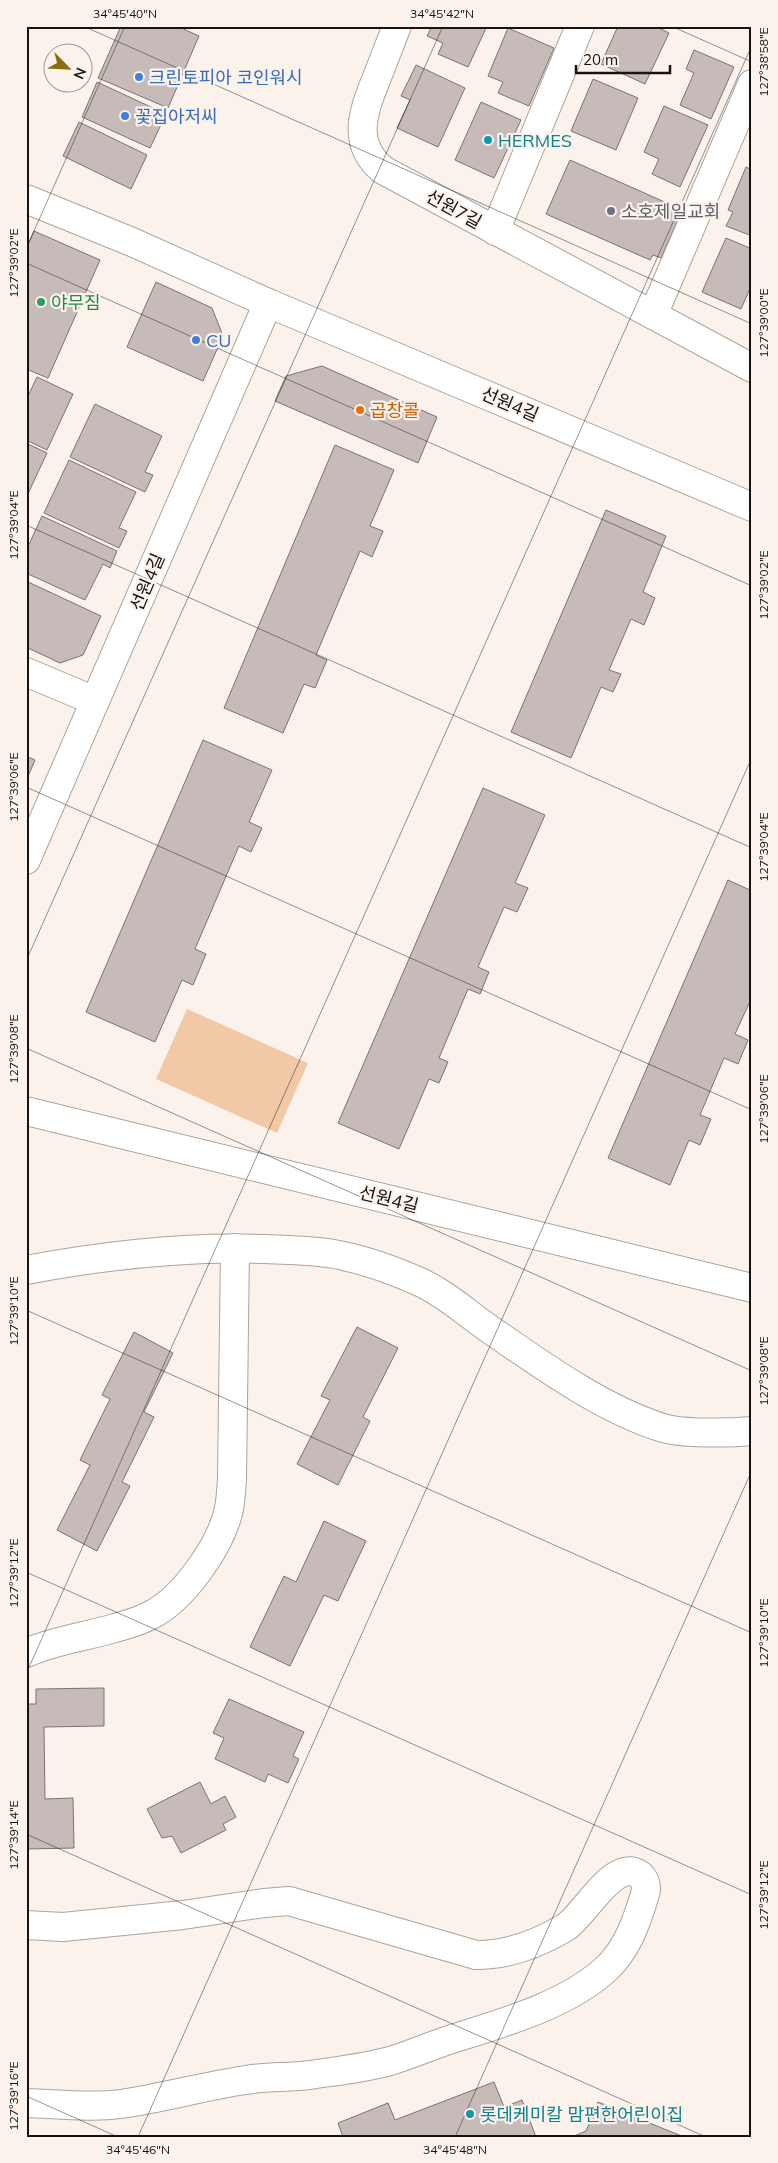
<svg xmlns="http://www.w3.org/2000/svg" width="778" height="2163" viewBox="0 0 778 2163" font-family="Mulish,'Noto Sans KR',sans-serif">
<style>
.green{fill:#f1c9a7}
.building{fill:#c7bbb9;stroke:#7d7270}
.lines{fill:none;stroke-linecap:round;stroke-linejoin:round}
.minor-casing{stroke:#aca49d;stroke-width:30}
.minor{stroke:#fff;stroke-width:28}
.ticks{fill:none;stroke:#161311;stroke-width:1;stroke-opacity:0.45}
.shop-dot{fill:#3f7fe0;stroke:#fbf2eb;stroke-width:2}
.culture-dot{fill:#0f9aa8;stroke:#fbf2eb;stroke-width:2}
.worship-dot{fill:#6b7280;stroke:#fbf2eb;stroke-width:2}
.leisure-dot{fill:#2e9e5b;stroke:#fbf2eb;stroke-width:2}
.food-dot{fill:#e8710a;stroke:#fbf2eb;stroke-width:2}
.labels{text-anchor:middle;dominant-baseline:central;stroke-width:4.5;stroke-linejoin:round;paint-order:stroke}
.shop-label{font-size:18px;fill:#366cbe;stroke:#fbf2eb;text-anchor:start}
.culture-label{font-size:18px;fill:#0d838f;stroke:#fbf2eb;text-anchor:start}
.street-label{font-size:18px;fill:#161311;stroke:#fbf2eb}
.worship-label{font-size:18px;fill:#5b616d;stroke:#fbf2eb;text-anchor:start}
.leisure-label{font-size:18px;fill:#27864d;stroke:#fbf2eb;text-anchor:start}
.food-label{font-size:18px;fill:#c56008;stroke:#fbf2eb;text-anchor:start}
.neatline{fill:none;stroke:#161311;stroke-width:2}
.ticks-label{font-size:12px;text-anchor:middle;fill:#161311}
</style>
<rect width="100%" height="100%" fill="#fbf2eb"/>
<!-- green -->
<path class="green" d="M187,1009L308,1063L277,1133L156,1079Z"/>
<!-- building -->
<g class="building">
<path d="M121,26H177L199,36L168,108L98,78Z"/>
<path d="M432,26H487L468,67L438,54L443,43L427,36Z"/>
<path d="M618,26H655L669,33L645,84L601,64Z"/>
<path d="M508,28L554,48L529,106L498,93L503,82L488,76Z"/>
<path d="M694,50L734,67L711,119L680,105L694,73L686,69Z"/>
<path d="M416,65L465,88L438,147L397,128L410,100L401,96Z"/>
<path d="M593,79L638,98L616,150L571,131Z"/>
<path d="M97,82L166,114L150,148L82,117Z"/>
<path d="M481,102L521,120L494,178L455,160Z"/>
<path d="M664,106L708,125L680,187L652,174L659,159L644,152Z"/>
<path d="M79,122L147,155L131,189L63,156Z"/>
<path d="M570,160L676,207L673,214L679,217L661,258L653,255L650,260L546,214Z"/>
<path d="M746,167L752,170V236L726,226L733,212L728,210Z"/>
<path d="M34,231L100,260L48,378L26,369V249Z"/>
<path d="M726,238L752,249V284L741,309L702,292Z"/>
<path d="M156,282L212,308L223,336L203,381L127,347Z"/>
<path d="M322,366L437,417L418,463L275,401L286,376Z"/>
<path d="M37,377L73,394L47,450L26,440V395L28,396Z"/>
<path d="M95,404L162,436L145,472L153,475L145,492L70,457Z"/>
<path d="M26,443L47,453L26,498Z"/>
<path d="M335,445L394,470L370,526L383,531L372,557L360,551L316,655L327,660L315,688L304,684L283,733L224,708Z"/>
<path d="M69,460L136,492L119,528L127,531L119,548L44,513Z"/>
<path d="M606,510L666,536L643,592L655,598L644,625L631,619L609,670L621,674L613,692L601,687L571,758L511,732Z"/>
<path d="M42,516L117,551L110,568L103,564L85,600L26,573V551Z"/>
<path d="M26,581L101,616L83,655L60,663L26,647Z"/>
<path d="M203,740L272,770L249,822L262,828L251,852L239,846L195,949L206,954L193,985L182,980L155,1042L86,1012Z"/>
<path d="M26,756L35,760L26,781Z"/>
<path d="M483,788L545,815L515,883L528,888L517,912L504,907L478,967L489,972L480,994L468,989L439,1058L448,1062L439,1083L429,1079L399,1149L338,1123Z"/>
<path d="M728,880L752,891V997L735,1034L748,1040L738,1064L724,1058L700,1115L711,1119L700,1145L689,1140L670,1185L608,1158Z"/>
<path d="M357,1327L398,1348L363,1417L370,1421L338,1485L297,1464L330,1400L321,1396Z"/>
<path d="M134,1332L173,1353L144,1412L154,1417L122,1482L130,1486L97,1551L57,1530L90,1465L80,1460L110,1399L102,1395Z"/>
<path d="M324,1521L366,1541L338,1601L324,1595L290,1666L250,1647L284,1576L296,1582Z"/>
<path d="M104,1688V1726L44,1727L45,1799L73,1798L74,1848L26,1849V1704H36V1689Z"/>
<path d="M229,1699L304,1732L293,1756L299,1759L288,1783L268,1774L265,1782L215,1759L224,1738L213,1733Z"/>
<path d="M200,1782L211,1804L225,1796L236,1817L223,1824L226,1830L181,1853L172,1836L162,1838L147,1809Z"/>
<path d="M494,2082L504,2107L522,2100L536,2137H343L338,2123L388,2103L395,2120Z"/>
<path d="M598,2102L684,2137H572L586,2131Z"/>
</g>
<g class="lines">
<!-- minor casing -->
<g class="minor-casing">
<g id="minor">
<path d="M397,26C390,43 384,60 377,77C364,110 350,143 383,170L752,368"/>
<path d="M26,199L132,242L268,303L752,507"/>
<path d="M495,231L580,26"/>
<path d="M653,315L752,84"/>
<path d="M26,672L95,701"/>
<path d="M26,860L268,303"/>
<path d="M26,1111L752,1288"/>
<path d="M26,1270C106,1255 185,1246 266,1249C286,1250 308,1250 328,1253C360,1258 391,1269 420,1282C446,1294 465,1312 488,1328C540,1364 602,1409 663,1428C683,1434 730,1433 752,1431"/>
<path d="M26,1653C55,1640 85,1637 115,1628C126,1625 140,1621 151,1615C183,1599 219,1548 228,1513C231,1502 231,1490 232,1479L235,1248"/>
<path d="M26,1925L63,1927L183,1915L264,1903L289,1901L476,1955C509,1955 538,1944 566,1927C584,1915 610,1865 634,1872C644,1875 648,1885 645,1894C637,1921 627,1950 606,1969C568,2004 506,2022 458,2037C435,2044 413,2054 390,2061C365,2068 336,2071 310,2075C289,2078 267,2076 246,2080C204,2086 163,2098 121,2104C90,2108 58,2104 26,2103"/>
</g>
</g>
<!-- minor -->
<use href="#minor" class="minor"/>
</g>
<!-- ticks -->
<path class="ticks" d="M83,26L752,324M671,26L752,62M26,249L125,26M26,263L752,586M26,525L752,848M26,787L752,1110M26,961L443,26M26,1048L752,1371M26,1310L752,1633M26,1572L752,1895M26,1674L752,45M26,1834L706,2137M26,2096L118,2137M138,2137L752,757M455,2137L752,1470"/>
<!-- markers -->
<g class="shop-dot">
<circle cx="139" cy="77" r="5"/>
<circle cx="125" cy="116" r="5"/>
<circle cx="196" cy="340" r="5"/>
</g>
<g class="culture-dot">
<circle cx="488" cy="140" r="5"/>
<circle cx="470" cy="2114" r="5"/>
</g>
<circle class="worship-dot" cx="611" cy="211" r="5"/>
<circle class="leisure-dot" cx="41" cy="302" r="5"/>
<circle class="food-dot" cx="360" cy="410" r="5"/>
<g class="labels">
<!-- shop labels -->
<g class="shop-label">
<text x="149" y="77">크린토피아 코인워시</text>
<text x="135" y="116">꽃집아저씨</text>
<text x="206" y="340">CU</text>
</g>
<!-- culture labels -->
<g class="culture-label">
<text x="498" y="140">HERMES</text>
<text x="480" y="2114">롯데케미칼 맘편한어린이집</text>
</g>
<!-- street labels -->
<g class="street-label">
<text transform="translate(454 209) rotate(29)">선원7길</text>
<text transform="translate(510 404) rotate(23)">선원4길</text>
<text transform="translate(147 582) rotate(-67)">선원4길</text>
<text transform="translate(389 1199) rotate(14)">선원4길</text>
</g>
<!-- worship labels -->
<g class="worship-label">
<text x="621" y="211">소호제일교회</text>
</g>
<!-- leisure labels -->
<g class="leisure-label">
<text x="51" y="302">야무짐</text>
</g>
<!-- food labels -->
<g class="food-label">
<text x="370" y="410">곱창콜</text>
</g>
</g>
<!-- border -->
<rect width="778" height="2163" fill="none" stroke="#fbf2eb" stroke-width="55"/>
<!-- north arrow -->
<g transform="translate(68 68) rotate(114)"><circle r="24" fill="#fbf2eb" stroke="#9f9994"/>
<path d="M0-4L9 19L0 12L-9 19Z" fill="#8a6c0c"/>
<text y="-8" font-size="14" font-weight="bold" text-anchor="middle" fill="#161311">N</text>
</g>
<!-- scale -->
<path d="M576 65v8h94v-8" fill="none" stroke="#161311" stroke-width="2.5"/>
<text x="583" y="65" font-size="15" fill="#161311" stroke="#fbf2eb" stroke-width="4" paint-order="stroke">20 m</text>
<rect x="28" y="28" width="722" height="2108" class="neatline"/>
<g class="ticks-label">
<text x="125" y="18">34°45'40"N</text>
<text x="442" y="18">34°45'42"N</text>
<text transform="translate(764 62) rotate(-90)" y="4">127°38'58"E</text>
<text transform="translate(14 263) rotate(-90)" y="4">127°39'02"E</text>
<text transform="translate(764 323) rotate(-90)" y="4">127°39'00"E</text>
<text transform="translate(14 525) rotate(-90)" y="4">127°39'04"E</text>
<text transform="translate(764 585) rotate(-90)" y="4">127°39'02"E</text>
<text transform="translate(14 787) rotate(-90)" y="4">127°39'06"E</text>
<text transform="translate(764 847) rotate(-90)" y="4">127°39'04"E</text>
<text transform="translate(14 1049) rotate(-90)" y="4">127°39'08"E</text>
<text transform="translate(764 1109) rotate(-90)" y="4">127°39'06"E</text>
<text transform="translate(14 1311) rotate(-90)" y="4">127°39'10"E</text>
<text transform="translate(764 1371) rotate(-90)" y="4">127°39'08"E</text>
<text transform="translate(14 1573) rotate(-90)" y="4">127°39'12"E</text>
<text transform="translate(764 1633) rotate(-90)" y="4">127°39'10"E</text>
<text transform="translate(14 1835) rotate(-90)" y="4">127°39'14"E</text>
<text transform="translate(764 1895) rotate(-90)" y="4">127°39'12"E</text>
<text transform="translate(14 2096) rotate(-90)" y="4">127°39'16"E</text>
<text x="138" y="2154">34°45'46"N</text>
<text x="455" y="2154">34°45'48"N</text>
</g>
</svg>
